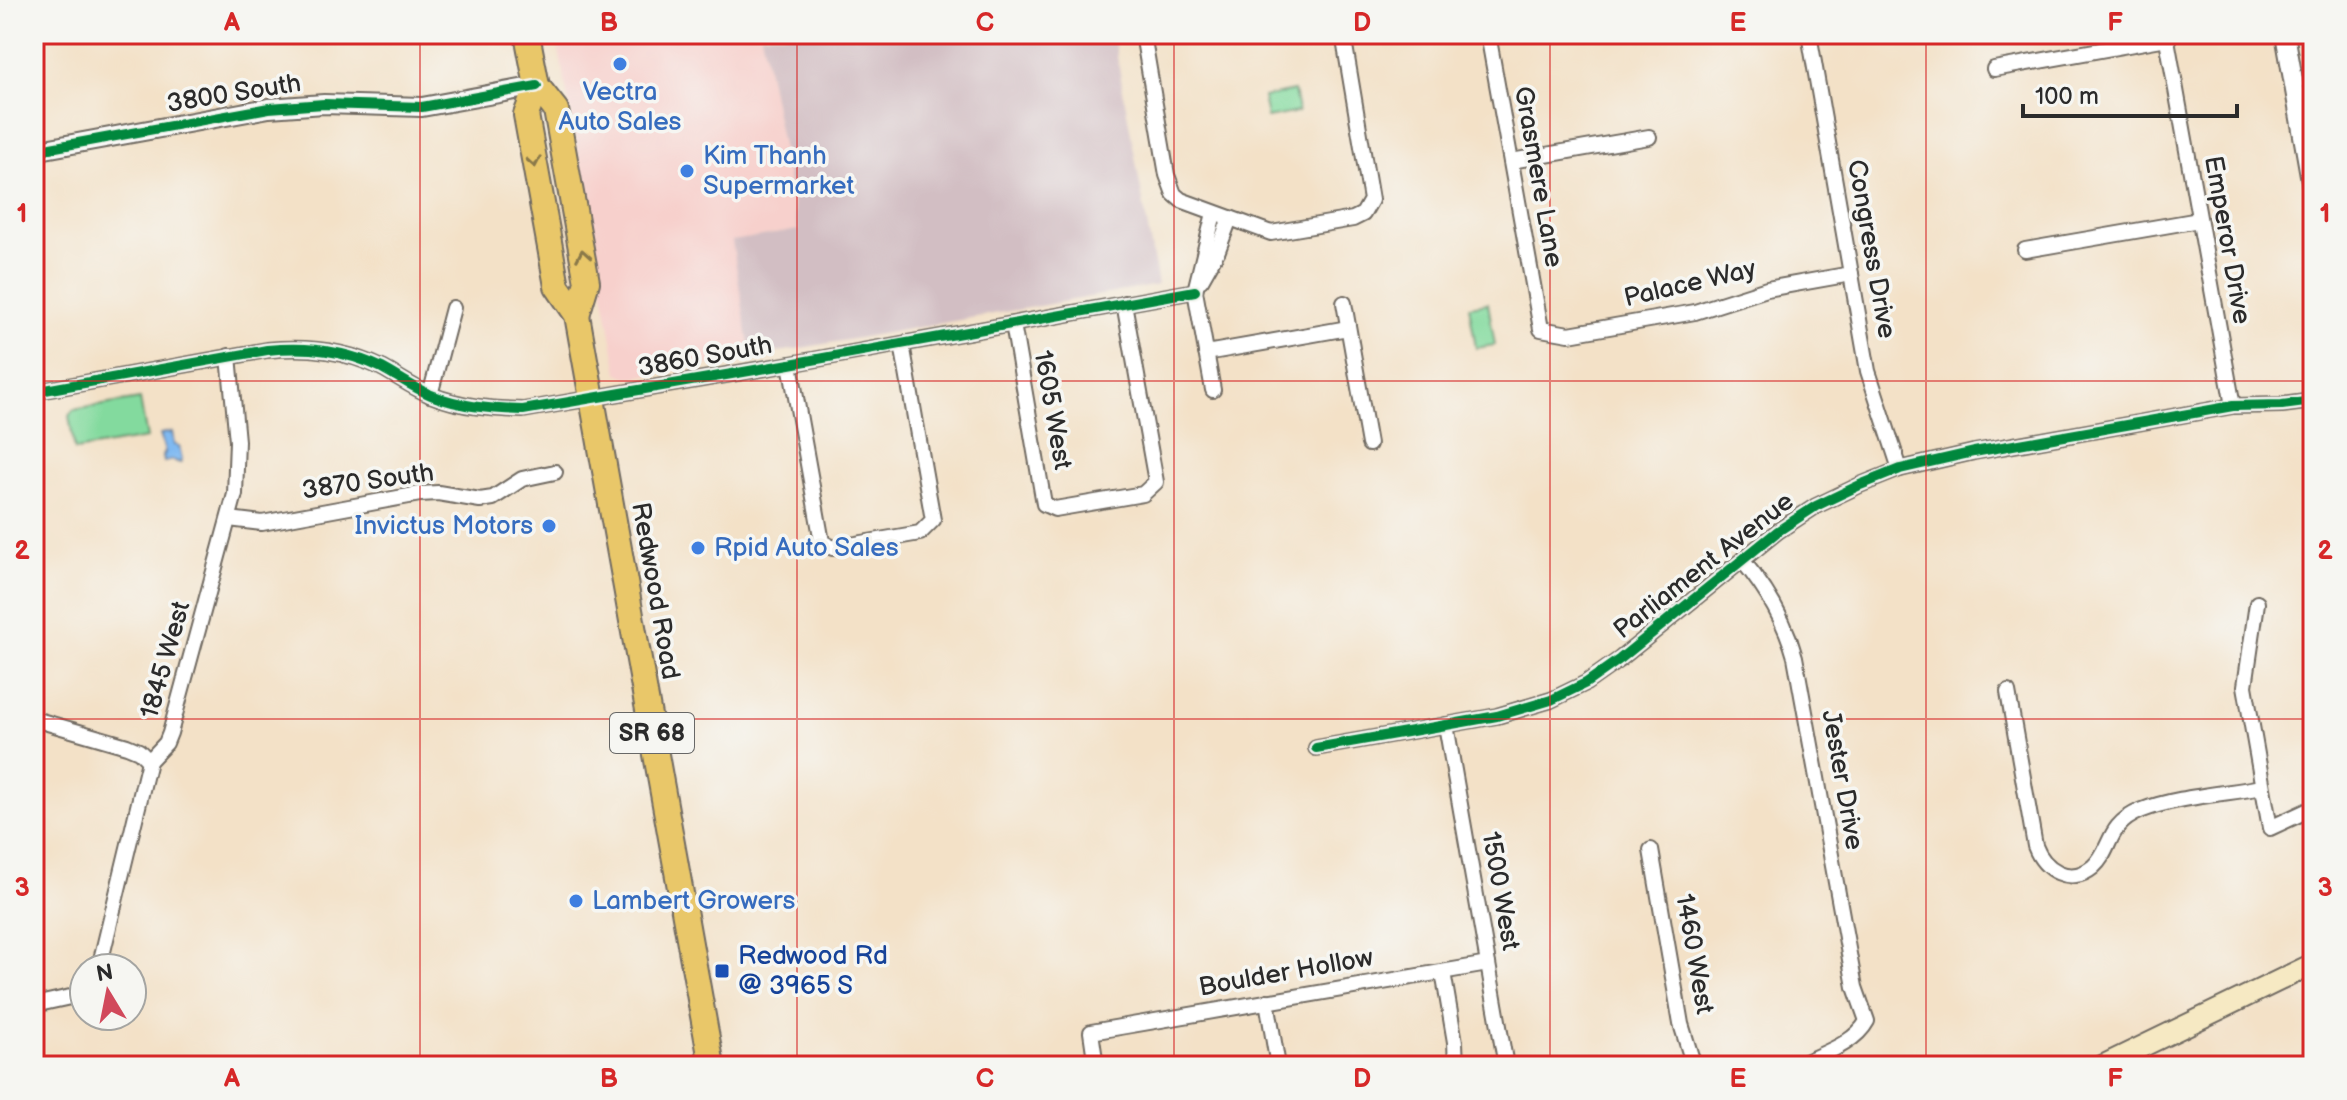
<svg xmlns="http://www.w3.org/2000/svg" width="2347" height="1100" viewBox="0 0 2347 1100" font-family="'Balsamiq Sans',sans-serif">
<style>
.built{fill:#f7d0cc}
.industrial{fill:#d2bec3}
.green{fill:#83da9e;stroke:#578264;stroke-width:2}
.water{fill:#80b9f1;stroke:#56728e;stroke-width:2}
.lines{fill:none;stroke-linecap:round;stroke-linejoin:round}
.minor-casing{stroke:#716b62;stroke-width:18}
.tertiary-casing{stroke:#716b62;stroke-width:22}
.secondary-casing{stroke:#716b62;stroke-width:24}
.primary-casing{stroke:#716b62;stroke-width:28}
.minor{stroke:#fff;stroke-width:14}
.tertiary{stroke:#fff;stroke-width:18}
.secondary{stroke:#f6e9c3;stroke-width:20}
.primary{stroke:#e9c769;stroke-width:24}
.cycleway-casing{stroke:#f6f6f2;stroke-width:15}
.cycleway{stroke:#00873e;stroke-width:10}
.oneway{stroke:#8a794a}
.grid{fill:none;stroke:#d62828;stroke-width:2;stroke-opacity:0.55}
.shop-dot{fill:#3f7fe0;stroke:#f6f6f2;stroke-width:3}
.transit-dot{fill:#1a4fb4;stroke:#f6f6f2;stroke-width:3}
.labels{text-anchor:middle;dominant-baseline:central;stroke-width:7;stroke-linejoin:round;paint-order:stroke}
.shield{fill:#f6f6f2;stroke:#686867;stroke-width:2}
.shield-label{font-size:24px;font-weight:bold;fill:#2b2b2b}
.shop-label{font-size:26px;fill:#366cbe;stroke:#f6f6f2;text-anchor:start}
.street-label{font-size:26px;fill:#2b2b2b;stroke:#f6f6f2}
.transit-label{font-size:26px;fill:#164399;stroke:#f6f6f2;text-anchor:start}
.neatline{fill:none;stroke:#d62828;stroke-width:3}
.grid-label{font-size:26px;text-anchor:middle;font-weight:bold;fill:#d62828}
</style>
<rect width="100%" height="100%" fill="#f6f6f2"/>
<filter id="ink" filterUnits="userSpaceOnUse"><feTurbulence type="fractalNoise" baseFrequency=".0125" numOctaves="2"/><feDisplacementMap in="SourceGraphic" scale="16" xChannelSelector="R" yChannelSelector="G"/><feConvolveMatrix kernelMatrix="1 2 1 2 8 2 1 2 1" color-interpolation-filters="sRGB"/></filter>
<filter id="wash" filterUnits="userSpaceOnUse"><feTurbulence type="fractalNoise" baseFrequency=".006" numOctaves="4" result="noise"/><feDisplacementMap in="SourceGraphic" scale="32" xChannelSelector="R" yChannelSelector="G"/><feGaussianBlur stdDeviation="1.8" result="paint"/><feColorMatrix in="noise" values="0 0 0 0 0 0 0 0 0 0 0 0 0 0 0 0 0 1.4 0 .05"/><feComposite in="paint" operator="in"/></filter>
<g filter="url(#wash)">
<rect width="100%" height="100%" fill="#f3e1c7"/>
<!-- built -->
<path class="built" d="M556,34H761L798,230L733,241L751,357L630,378L618,373Z"/>
<!-- industrial -->
<path class="industrial" d="M761,34H1113L1158,285L751,357L732,241L798,230Z"/>
<!-- green -->
<g class="green">
<path d="M1294,91L1298,112L1267,118L1263,97Z"/>
<path d="M1488,303L1495,345L1476,348L1469,306Z"/>
<path d="M140,399L147,438L75,450L69,416L73,410Z"/>
</g>
<!-- water -->
<path class="water" d="M172,432L174,445L179,446L182,459L180,463L172,460L164,462L163,456L165,452L160,434Z"/>
</g>
<g filter="url(#ink)">
<g class="lines">
<!-- minor casing -->
<g class="minor-casing">
<g id="minor">
<path d="M1143,34L1167,175L1174,194L1181,200L1271,233L1353,219L1363,214L1371,200L1343,34"/>
<path d="M1488,34L1541,329L1569,334L1695,312L1767,289L1851,274"/>
<path d="M1809,34L1868,371L1900,469"/>
<path d="M2166,34L2233,406"/>
<path d="M1994,69L2167,38"/>
<path d="M1511,161L1649,137"/>
<path d="M2025,250L2199,220"/>
<path d="M1201,280L1218,250L1230,218"/>
<path d="M1344,303L1369,444"/>
<path d="M1013,324L1044,504L1055,509L1143,494L1156,482L1124,303"/>
<path d="M1206,353L1348,328"/>
<path d="M790,364L822,542L833,548L920,533L933,520L902,344"/>
<path d="M1213,390L1195,291L1214,213"/>
<path d="M34,392L267,350C308,346 345,350 382,368C399,377 413,388 431,395C461,407 492,409 523,410L790,364L1195,291"/>
<path d="M430,395L453,308"/>
<path d="M229,519L262,523L420,494L438,493L480,500L493,498L522,479L555,472"/>
<path d="M1742,560C1767,590 1785,620 1795,657L1855,987L1867,1021C1854,1045 1820,1054 1797,1066"/>
<path d="M2257,603L2245,686L2270,828L2313,808"/>
<path d="M2008,692L2035,846C2044,870 2070,886 2093,867C2113,849 2105,826 2140,811C2175,797 2224,794 2262,787"/>
<path d="M34,719L127,746L139,751L149,761"/>
<path d="M1446,725L1506,1066"/>
<path d="M1316,748L1497,716L1551,700L1586,683L1620,659L1778,531L1816,506L1860,485L1900,469L1974,452L2233,406L2282,405L2313,401"/>
<path d="M1651,850L1681,1024L1694,1066"/>
<path d="M99,968L149,761L166,743L170,733L235,494L237,441L229,356"/>
<path d="M1443,972L1455,1042L1456,1066"/>
<path d="M1267,1001L1278,1066"/>
<path d="M34,1005L84,994"/>
<path d="M1096,1066L1091,1032L1488,964"/>
</g>
</g>
<!-- tertiary casing -->
<g class="tertiary-casing">
<g id="tertiary">
<path d="M2285,34L2313,192"/>
<path d="M34,151L269,108L324,104L422,107L537,86"/>
</g>
</g>
<!-- secondary casing -->
<g class="secondary-casing">
<path id="secondary" d="M2102,1066L2313,964"/>
</g>
<!-- primary casing -->
<g class="primary-casing">
<g id="primary">
<path d="M527,34L537,86L556,110L587,282L577,315"/>
<path d="M537,86L526,115L557,286L577,315L712,1066"/>
</g>
</g>
<!-- minor -->
<use href="#minor" class="minor"/>
<!-- tertiary -->
<use href="#tertiary" class="tertiary"/>
<!-- secondary -->
<use href="#secondary" class="secondary"/>
<!-- primary -->
<use href="#primary" class="primary"/>
<!-- cycleway casing -->
<g class="cycleway-casing">
<g id="cycleway">
<path d="M34,151L269,108L324,104L422,107L537,86"/>
<path d="M34,392L267,350C308,346 345,350 382,368C399,377 413,388 431,395C461,407 492,409 523,410L790,364L1195,291"/>
<path d="M1316,748L1497,716L1551,700L1586,683L1620,659L1778,531L1816,506L1860,485L1900,469L1974,452L2233,406L2282,405L2313,401"/>
</g>
</g>
<!-- cycleway -->
<use href="#cycleway" class="cycleway"/>
</g>
<!-- one-way arrows -->
<defs><path id="oneway-chevron" d="M-2-3.5L2.5 0L-2 3.5" fill="none" stroke-width="1.6" stroke-linecap="round" stroke-linejoin="round" transform="scale(2)"/></defs>
<g class="oneway">
<use href="#oneway-chevron" transform="translate(534 162) rotate(80)"/>
<use href="#oneway-chevron" transform="translate(583 255) rotate(-100)"/>
</g>
</g>
<!-- grid -->
<path class="grid" d="M420,34V1066M797,34V1066M1174,34V1066M1550,34V1066M1926,34V1066M34,381H2313M34,719H2313"/>
<!-- markers -->
<g class="shop-dot">
<circle cx="620" cy="64" r="8"/>
<circle cx="687" cy="171" r="8"/>
<circle cx="549" cy="526" r="8"/>
<circle cx="698" cy="548" r="8"/>
<circle cx="576" cy="901" r="8"/>
</g>
<rect class="transit-dot" x="714" y="963" width="16" height="16" rx="4"/>
<g class="labels">
<!-- shield labels -->
<rect class="shield" x="610" y="713" width="84" height="40" rx="6"/>
<g class="shield-label">
<text x="652" y="733">SR 68</text>
</g>
<!-- shop labels -->
<g class="shop-label">
<text x="620" y="92" text-anchor="middle">Vectra<tspan x="620" dy="30">Auto Sales</tspan></text>
<text x="703" y="156">Kim Thanh<tspan x="703" dy="30">Supermarket</tspan></text>
<text x="533" y="526" text-anchor="end">Invictus Motors</text>
<text x="714" y="548">Rpid Auto Sales</text>
<text x="592" y="901">Lambert Growers</text>
</g>
<!-- street labels -->
<g class="street-label">
<text transform="translate(234 94) rotate(-9)">3800 South</text>
<text transform="translate(1538 177) rotate(80)">Grasmere Lane</text>
<text transform="translate(2227 240) rotate(80)">Emperor Drive</text>
<text transform="translate(1871 249) rotate(80)">Congress Drive</text>
<text transform="translate(1690 284) rotate(-13)">Palace Way</text>
<text transform="translate(705 357) rotate(-10)">3860 South</text>
<text transform="translate(1052 410) rotate(80)">1605 West</text>
<text transform="translate(368 482) rotate(-8)">3870 South</text>
<text transform="translate(1704 566) rotate(-38)">Parliament Avenue</text>
<text transform="translate(655 591) rotate(80)">Redwood Road</text>
<text transform="translate(166 660) rotate(-74)">1845 West</text>
<text transform="translate(1842 780) rotate(80)">Jester Drive</text>
<text transform="translate(1500 891) rotate(80)">1500 West</text>
<text transform="translate(1694 954) rotate(80)">1460 West</text>
<text transform="translate(1286 973) rotate(-10)">Boulder Hollow</text>
</g>
<!-- transit labels -->
<g class="transit-label">
<text x="738" y="956">Redwood Rd<tspan x="738" dy="30">@ 3965 S</tspan></text>
</g>
</g>
<!-- margin -->
<rect width="2347" height="1100" fill="none" stroke="#f6f6f2" stroke-width="88"/>
<!-- north arrow -->
<g transform="translate(108 992) rotate(350)"><circle r="38" fill="#f6f6f2" stroke="#a5a5a2" stroke-width="2"/>
<path d="M0-6L14 30L0 20L-14 30Z" fill="#d1495b"/>
<text y="-12" font-size="22" font-weight="bold" text-anchor="middle" fill="#2b2b2b">N</text>
</g>
<!-- scale -->
<path d="M2023 104v12h214v-12" fill="none" stroke="#2b2b2b" stroke-width="4"/>
<text x="2035" y="104" font-size="24" fill="#2b2b2b" stroke="#f6f6f2" stroke-width="6" paint-order="stroke">100 m</text>
<rect x="44" y="44" width="2259" height="1012" class="neatline"/>
<g class="grid-label">
<text x="232" y="31">A</text>
<text x="609" y="31">B</text>
<text x="985" y="31">C</text>
<text x="1362" y="31">D</text>
<text x="1738" y="31">E</text>
<text x="2115" y="31">F</text>
<text x="22" y="222">1</text>
<text x="2325" y="222">1</text>
<text x="22" y="559">2</text>
<text x="2325" y="559">2</text>
<text x="22" y="896">3</text>
<text x="2325" y="896">3</text>
<text x="232" y="1087">A</text>
<text x="609" y="1087">B</text>
<text x="985" y="1087">C</text>
<text x="1362" y="1087">D</text>
<text x="1738" y="1087">E</text>
<text x="2115" y="1087">F</text>
</g>
</svg>
